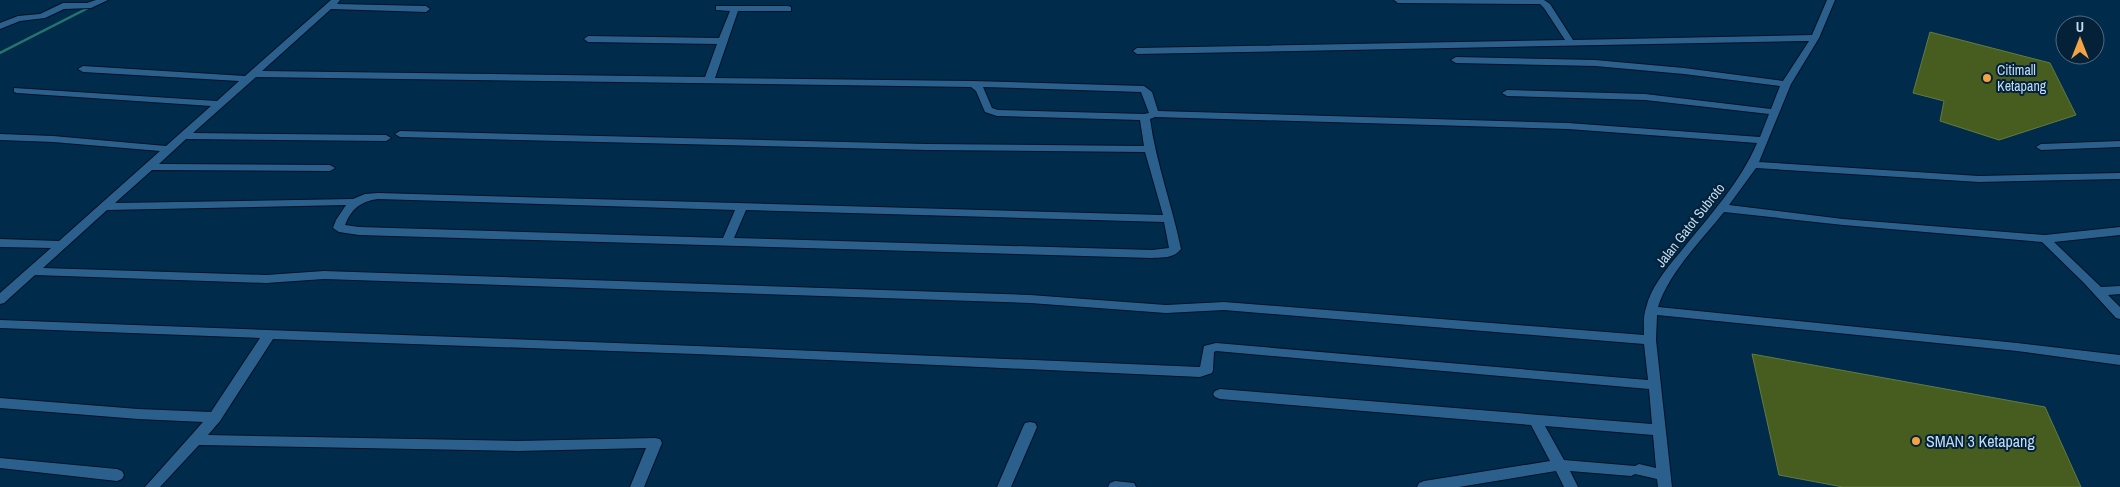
<svg xmlns="http://www.w3.org/2000/svg" width="2120" height="487" viewBox="0 0 2120 487" font-family="'Archivo Narrow',sans-serif">
<style>
.lines{fill:none;stroke-linecap:round;stroke-linejoin:round}
.stream{stroke:#25756e;stroke-width:2.5}
.building{fill:#475d20;stroke:#637b3e}
.minor-casing{stroke:#001228;stroke-width:2}
.minor{fill:#2c608c;fill-rule:evenodd}
.poi-dot{fill:#f4a344;stroke:#052137;stroke-width:2}
.labels{text-anchor:middle;dominant-baseline:central;stroke-width:4;stroke-linejoin:round;paint-order:stroke}
.poi-label{font-size:14px;fill:#c2ddf7;stroke:#052137;text-anchor:start}
.street-label{font-size:14px;fill:#c2ddf7;stroke:#052137}
.near-poi-label{font-size:16px;fill:#c2ddf7;stroke:#052137;text-anchor:start}
</style>
<rect width="100%" height="100%" fill="#002b4a"/>
<g class="lines">
<!-- stream -->
<path class="stream" d="M0,53L90,7"/>
</g>
<!-- building -->
<g class="building">
<path d="M1930,32L2050,63L2076,115L1999,140L1940,121L1944,101L1913,93Z"/>
<path d="M1752,354L2045,407L2081,487H1843L1779,475Z"/>
</g>
<g class="lines">
<!-- minor casing -->
<g class="minor-casing">
<g id="minor">
<path d="M96,0H108L91,8L64,9L45,18L20,21L0,29V23L18,16L40,14L63,3H87Z"/>
<path d="M331,0H340L337,4L426,6L430,9L426,12L331,9L262,71L705,77L717,44L588,42L584,39L588,36L719,38L730,11L716,10V6H788L791,7V11H738L715,78L972,81L1144,86L1152,92L1158,111L1568,123L1760,137L1769,114L1645,100L1507,96L1502,93L1507,90L1645,94L1771,109L1780,86L1684,74L1595,66L1456,63L1451,60L1456,57L1595,60L1684,68L1783,81L1809,41L1137,54L1133,51L1137,48L1565,40L1544,8L1540,4L1398,3L1394,0H1544L1550,4L1573,40L1812,35L1827,0H1835L1819,38L1791,84L1759,162L1979,176L2120,173V179L1979,182L1756,168L1729,205L1843,219L2045,235L2120,227V235L2054,242L2101,287L2120,286V294L2108,295L2120,307V319L2116,318L2084,283L2042,242L1843,225L1724,212C1702,240 1669,272 1658,307L2017,343L2120,355V365L2017,351L1657,315L1656,340L1672,487H1658L1657,479L1635,474L1631,476L1570,471L1578,487H1564L1556,471L1459,487H1417L1419,483L1424,481L1550,461L1531,425L1220,399L1215,397L1213,394L1215,391L1220,389L1652,424L1649,389L1216,351L1214,352L1213,370L1212,373L1200,377L696,354L273,339L220,421L208,435L517,441L655,438L660,439L662,443L644,487H630L646,448L517,451L199,445L160,487H145L203,422L138,419L0,408V398L138,409L211,412L260,338L0,328V320L696,346L1200,367L1204,346L1216,343L1648,380L1644,344L1224,310L1166,313L1030,303L324,279L266,283L35,275L4,303L0,304V293L51,248L0,247V239L59,241L160,151L53,142L0,140V134L53,136L166,146L211,106L17,93L14,92V88L217,101L239,81L83,72L78,69L83,66L245,76ZM256,77L971,87L976,91L985,112L997,116L1140,120L1144,146L927,144L400,131L395,134L400,137L927,150L1145,152L1163,215L378,193L365,194L353,199L115,203L152,170L330,171L335,168L330,165L159,164L186,139L386,141L391,138L386,135L193,133ZM983,87L1141,92L1149,113L1144,114L998,110L992,108ZM1155,117L1568,129L1757,143C1740,183 1710,215 1682,250C1668,267 1651,286 1646,308C1643,316 1644,326 1644,335L1224,302L1166,305L1030,295L324,271L266,275L43,268L107,210L346,205L336,220L333,228L339,232L359,235L1152,258C1163,257 1173,259 1181,249C1172,205 1156,163 1150,119ZM378,199L735,210L723,238L359,227L345,225C351,209 361,201 378,199ZM746,210L1164,222L1169,248L1152,250L734,238ZM1545,426L1653,435L1656,468L1639,464L1635,466L1564,460Z"/>
<path d="M2120,141V147L2041,150L2036,147L2041,144Z"/>
<path d="M1030,422L1035,423L1037,427L1011,487H997L1023,427L1025,423Z"/>
<path d="M0,458L117,469L122,471L124,475L122,479L117,481L0,468Z"/>
<path d="M1115,481L1134,483L1136,487H1108L1110,483Z"/>
</g>
</g>
<!-- minor -->
<use href="#minor" class="minor"/>
</g>
<!-- markers -->
<g class="poi-dot">
<circle cx="1987" cy="78" r="5"/>
<circle cx="1916" cy="441" r="5"/>
</g>
<g class="labels">
<!-- poi labels -->
<g class="poi-label">
<text x="1997" y="70">Citimall<tspan x="1997" dy="16">Ketapang</tspan></text>
</g>
<!-- street labels -->
<g class="street-label">
<text transform="translate(1690 225) rotate(-52)">Jalan Gatot Subroto</text>
</g>
<!-- near-poi labels -->
<g class="near-poi-label">
<text x="1926" y="441">SMAN 3 Ketapang</text>
</g>
</g>
<!-- north arrow -->
<g transform="translate(2080 40)"><circle r="24" fill="#052137" stroke="#516c84"/>
<path d="M0-4L9 19L0 12L-9 19Z" fill="#f4a344"/>
<text y="-8" font-size="14" font-weight="bold" text-anchor="middle" fill="#c2ddf7">U</text>
</g>
</svg>
